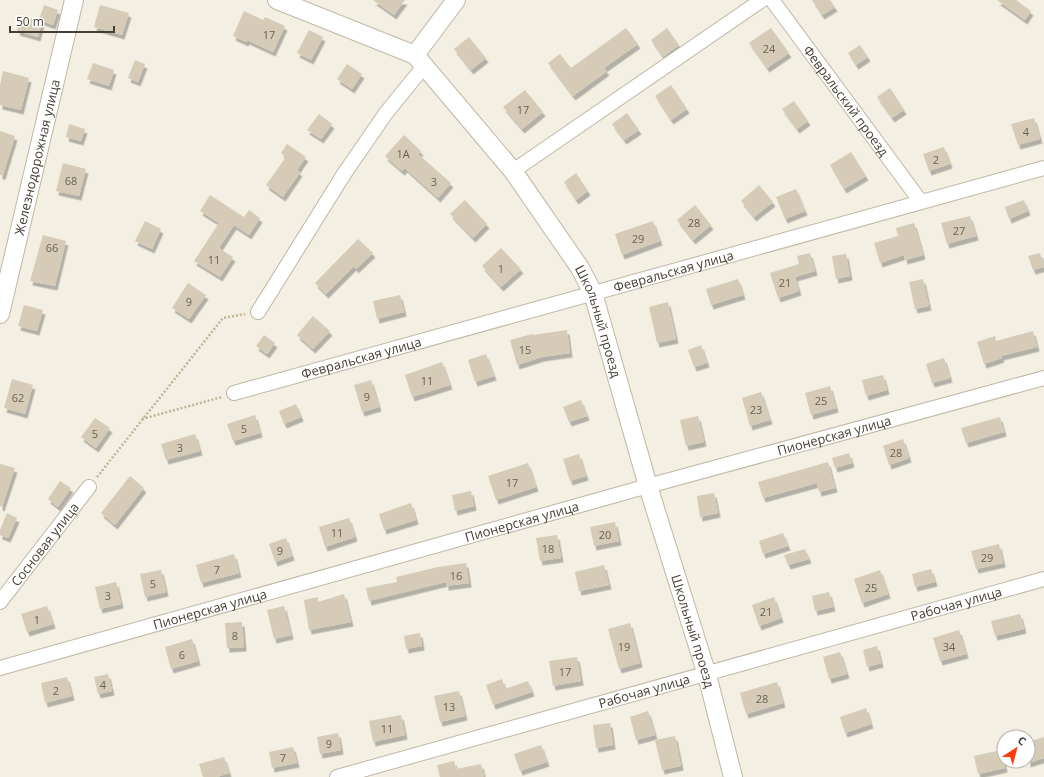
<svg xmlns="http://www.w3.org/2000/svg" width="1044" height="777" viewBox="0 0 1044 777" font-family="'Open Sans',sans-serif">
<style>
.building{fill:#d5cbb7;filter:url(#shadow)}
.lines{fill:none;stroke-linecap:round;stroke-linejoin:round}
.minor-casing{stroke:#bfb7a5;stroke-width:16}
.tertiary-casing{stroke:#bfb7a5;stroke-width:20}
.path{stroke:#c3b495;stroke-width:2.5;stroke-dasharray:2 2;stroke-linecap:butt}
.minor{stroke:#fff;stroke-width:14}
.tertiary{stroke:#fff;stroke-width:18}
.labels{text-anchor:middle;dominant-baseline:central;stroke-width:3;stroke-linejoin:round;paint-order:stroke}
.number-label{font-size:11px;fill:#696254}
.street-label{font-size:13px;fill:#453f33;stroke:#fff}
</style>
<defs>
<filter id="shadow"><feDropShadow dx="2.5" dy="4.5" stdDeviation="0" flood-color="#0004"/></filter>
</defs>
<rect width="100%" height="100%" fill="#f3efe3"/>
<!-- building -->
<g class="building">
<path d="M373,0H405L394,15Z"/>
<path d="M812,0H830L835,7L822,15Z"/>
<path d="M997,0H1016L1031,11L1025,20Z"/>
<path d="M44,5L58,10L53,25L39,20Z"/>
<path d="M100,5L129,13L122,35L94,27Z"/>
<path d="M244,11L263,20L265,17L285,26L273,52L247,40L246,42L233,36Z"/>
<path d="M21,16L42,22L38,37L17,31Z"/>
<path d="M626,28L638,44L604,68L607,71L573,96L548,63L560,54L571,68Z"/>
<path d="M667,28L679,45L663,57L651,40Z"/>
<path d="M771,28L789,53L767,68L749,43Z"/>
<path d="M309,30L323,37L311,60L297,53Z"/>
<path d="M469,37L486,58L471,70L454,49Z"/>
<path d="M860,45L868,57L856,65L848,53Z"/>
<path d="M135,60L145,64L138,82L128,78Z"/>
<path d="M93,63L114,70L109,86L87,79Z"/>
<path d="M347,64L362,74L352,89L337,79Z"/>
<path d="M3,71L29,78L21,110L0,105V85Z"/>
<path d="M671,85L687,109L671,120L655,96Z"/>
<path d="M890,88L904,110L892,118L877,97Z"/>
<path d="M525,90L543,112L522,129L503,107Z"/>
<path d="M794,101L808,121L797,129L782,109Z"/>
<path d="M627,113L639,130L624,140L612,124Z"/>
<path d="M319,114L332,124L321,139L307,130Z"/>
<path d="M1034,118L1040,139L1018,145L1011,124Z"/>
<path d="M69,124L85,129L81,141L66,137Z"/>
<path d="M0,131L15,136L3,175H0Z"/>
<path d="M404,135L421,151L418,154L451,183L438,198L405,168L402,171L385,156Z"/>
<path d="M287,144L306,157L297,170L300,172L283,197L266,185L286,157L281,153Z"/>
<path d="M944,147L950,164L929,171L923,154Z"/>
<path d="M851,152L866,176L844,189L830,165Z"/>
<path d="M63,163L86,169L79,196L56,191Z"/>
<path d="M576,173L588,191L576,200L564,182Z"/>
<path d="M759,185L773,202L754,217L741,201Z"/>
<path d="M796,189L805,211L785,219L776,197Z"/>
<path d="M210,195L244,217L249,210L260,218L249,235L234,225L219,248L233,257L220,277L194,261L219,223L200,211Z"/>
<path d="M465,200L487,224L473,238L450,214Z"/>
<path d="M1024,200L1028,211L1009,219L1005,207Z"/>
<path d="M695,205L711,225L693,240L677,220Z"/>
<path d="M970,216L976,236L947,244L941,223Z"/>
<path d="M145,221L161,229L152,249L135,241Z"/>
<path d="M653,221L660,241L622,255L615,234Z"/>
<path d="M914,223L923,255L905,260L904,255L880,263L874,243L898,236L896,228Z"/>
<path d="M43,235L66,241L55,286L30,281Z"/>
<path d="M358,239L373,253L356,269L354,266L326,294L315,283Z"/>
<path d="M501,248L521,269L501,287L482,266Z"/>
<path d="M810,253L815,271L795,277L799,291L778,298L770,273L799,264L797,256Z"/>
<path d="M1040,253L1044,267L1033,270L1028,256Z"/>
<path d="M846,254L850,276L836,279L832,256Z"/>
<path d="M738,279L743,295L711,305L706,289Z"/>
<path d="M923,279L929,306L915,309L909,282Z"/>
<path d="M188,283L206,295L189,319L172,308Z"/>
<path d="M400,295L404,312L377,319L373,301Z"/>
<path d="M668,302L676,339L657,343L649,307Z"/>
<path d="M24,305L43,310L37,331L18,326Z"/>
<path d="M313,316L330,331L313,349L297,335Z"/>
<path d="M567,330L570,353L542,357L517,365L510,340L532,334L533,335Z"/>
<path d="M1033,331L1037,347L1001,356L1002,358L984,364L977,342L995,336L996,341Z"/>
<path d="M264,335L275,343L267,354L256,346Z"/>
<path d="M701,345L707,363L694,367L688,350Z"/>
<path d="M486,354L494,376L475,382L468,360Z"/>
<path d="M944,358L950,378L932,383L926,364Z"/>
<path d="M442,362L450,385L412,397L405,375Z"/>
<path d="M883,375L887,390L866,396L862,380Z"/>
<path d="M12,379L33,385L25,414L4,408Z"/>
<path d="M371,380L379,407L362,412L354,385Z"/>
<path d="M830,386L836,408L811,415L805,393Z"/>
<path d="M761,392L770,420L750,426L742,398Z"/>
<path d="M581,400L587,416L569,422L563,407Z"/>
<path d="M296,404L301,417L284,424L279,411Z"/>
<path d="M255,415L260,433L233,441L227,424Z"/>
<path d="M698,416L704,442L686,446L680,420Z"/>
<path d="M1000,417L1004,432L966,443L961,428Z"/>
<path d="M95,418L110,428L96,448L81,437Z"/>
<path d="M195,434L200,451L166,460L161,444Z"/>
<path d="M903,439L909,458L889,465L883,446Z"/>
<path d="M849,453L852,463L835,468L832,458Z"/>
<path d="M579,454L586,476L570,481L563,459Z"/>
<path d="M828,462L835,488L819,492L817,483L763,498L758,482Z"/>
<path d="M528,463L536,487L496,500L488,476Z"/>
<path d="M0,464L15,468L2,507L0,506Z"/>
<path d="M130,476L144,488L115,525L101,513Z"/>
<path d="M60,481L71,488L58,507L48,499Z"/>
<path d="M471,491L474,506L455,511L452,495Z"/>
<path d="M714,493L718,513L700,517L697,496Z"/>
<path d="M411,503L416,520L384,530L379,514Z"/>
<path d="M7,513L17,518L8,538L0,535V530Z"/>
<path d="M349,518L355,537L325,547L319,527Z"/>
<path d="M615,522L619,541L594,546L590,527Z"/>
<path d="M783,533L788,546L763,554L759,541Z"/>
<path d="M557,535L561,558L540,561L536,538Z"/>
<path d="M286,538L292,556L275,562L269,544Z"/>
<path d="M999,544L1003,563L976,569L971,551Z"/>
<path d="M805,549L809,559L788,565L784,555Z"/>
<path d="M234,554L239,573L201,583L196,565Z"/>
<path d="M466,563L469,583L446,586V582L369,601L366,588L397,582L396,577L438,567Z"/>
<path d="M604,565L609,585L579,591L575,572Z"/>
<path d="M931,569L935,582L915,587L912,574Z"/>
<path d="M161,570L166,592L145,597L140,574Z"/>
<path d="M880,570L888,594L862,603L854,579Z"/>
<path d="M116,582L121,604L100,609L95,587Z"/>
<path d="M829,592L833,607L815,611L812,596Z"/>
<path d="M344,594L351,622L309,630L304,600L318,597V602Z"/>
<path d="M774,597L781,618L759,626L752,605Z"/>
<path d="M47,606L53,624L27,632L21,614Z"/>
<path d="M284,606L291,635L274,639L267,610Z"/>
<path d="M1020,614L1024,629L995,636L991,621Z"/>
<path d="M242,622L244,647L227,648L225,623Z"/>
<path d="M630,623L640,663L619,669L608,629Z"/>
<path d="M959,630L966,654L940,661L933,638Z"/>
<path d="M420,633L422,646L406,649L404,636Z"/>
<path d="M192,639L198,661L171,669L165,647Z"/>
<path d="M877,646L881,663L867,667L863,650Z"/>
<path d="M840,652L847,674L829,679L823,657Z"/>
<path d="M577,657L581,681L553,686L549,661Z"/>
<path d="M108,674L112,691L98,694L94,677Z"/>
<path d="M67,677L72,696L45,703L41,683Z"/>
<path d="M502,679L505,689L528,681L532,692L493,705L486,685Z"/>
<path d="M777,682L783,703L746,714L740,693Z"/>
<path d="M459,691L465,716L440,722L434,696Z"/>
<path d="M866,708L871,724L845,733L840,717Z"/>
<path d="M648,711L655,735L636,740L630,717Z"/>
<path d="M401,715L405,735L373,742L369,721Z"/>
<path d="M610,723L613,745L596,748L593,725Z"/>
<path d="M338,733L341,750L320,754L317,737Z"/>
<path d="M675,736L681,766L662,770L655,740Z"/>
<path d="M1044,737V758L1028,763V742Z"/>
<path d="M541,745L547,762L520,771L514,754Z"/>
<path d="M293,747L297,763L272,768L269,752Z"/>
<path d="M1001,750L1005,768L978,774L974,756Z"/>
<path d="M224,757L229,773L217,777H203L199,764Z"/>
<path d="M454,761L456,769L481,764L484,777H440L437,765Z"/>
</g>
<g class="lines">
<!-- minor casing -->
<g class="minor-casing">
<g id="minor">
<path id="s1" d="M772,0L921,202"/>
<path d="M513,171L762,0"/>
<path d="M258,312L344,174L386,113L425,65"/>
<path id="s2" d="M234,393L1044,168"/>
<path id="s3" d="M0,602L89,487"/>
<path id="s4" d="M0,668L648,486L1044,378"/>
<path id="s5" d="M337,777L1044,579"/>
</g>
</g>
<!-- tertiary casing -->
<g class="tertiary-casing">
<g id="tertiary">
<path id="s6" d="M277,0L415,55L513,171L580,268L593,293L648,486L707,675L733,777"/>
<path d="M415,55L456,0"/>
<path id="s7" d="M0,314L74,0"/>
</g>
</g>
<!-- path -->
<g class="path">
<path d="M142,419L222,397"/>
<path d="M97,477L223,318L245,314"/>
</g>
<!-- minor -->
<use href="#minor" class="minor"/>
<!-- tertiary -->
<use href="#tertiary" class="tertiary"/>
</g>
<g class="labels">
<!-- number labels -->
<g class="number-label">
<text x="269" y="34">17</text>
<text x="769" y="48">24</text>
<text x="523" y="109">17</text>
<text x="1026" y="131">4</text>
<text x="403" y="153">1А</text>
<text x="936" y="159">2</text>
<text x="71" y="180">68</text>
<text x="434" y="181">3</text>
<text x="694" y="222">28</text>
<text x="959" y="230">27</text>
<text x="638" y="238">29</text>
<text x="52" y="247">66</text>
<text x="214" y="259">11</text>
<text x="501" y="268">1</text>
<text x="785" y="282">21</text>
<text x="189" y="301">9</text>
<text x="525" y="349">15</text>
<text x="427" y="380">11</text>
<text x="367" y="396">9</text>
<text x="18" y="397">62</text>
<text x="821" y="400">25</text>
<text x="756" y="409">23</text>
<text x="244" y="428">5</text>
<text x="95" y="433">5</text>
<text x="180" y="447">3</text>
<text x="896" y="452">28</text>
<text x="512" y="482">17</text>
<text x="337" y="532">11</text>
<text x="605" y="534">20</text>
<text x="548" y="548">18</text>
<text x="280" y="550">9</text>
<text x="987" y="557">29</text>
<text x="217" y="569">7</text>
<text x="456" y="575">16</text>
<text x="153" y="583">5</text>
<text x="871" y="587">25</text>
<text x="108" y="595">3</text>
<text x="766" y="611">21</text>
<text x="37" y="619">1</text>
<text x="235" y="635">8</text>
<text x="624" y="646">19</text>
<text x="949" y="646">34</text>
<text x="182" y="654">6</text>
<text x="565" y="671">17</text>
<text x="103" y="684">4</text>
<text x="56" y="690">2</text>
<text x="762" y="698">28</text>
<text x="449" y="706">13</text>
<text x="387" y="728">11</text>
<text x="329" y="743">9</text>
<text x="283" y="757">7</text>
</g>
<!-- street labels -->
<g class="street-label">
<text stroke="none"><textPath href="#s1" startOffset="125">Февральский проезд</textPath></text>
<text stroke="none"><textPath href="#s7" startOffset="161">Железнодорожная улица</textPath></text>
<text stroke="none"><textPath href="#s2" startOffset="456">Февральская улица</textPath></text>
<text stroke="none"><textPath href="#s6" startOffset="475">Школьный проезд</textPath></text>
<text stroke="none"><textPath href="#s2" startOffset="132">Февральская улица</textPath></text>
<text stroke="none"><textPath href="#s4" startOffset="866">Пионерская улица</textPath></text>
<text stroke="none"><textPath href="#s4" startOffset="542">Пионерская улица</textPath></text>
<text stroke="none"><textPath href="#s3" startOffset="73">Сосновая улица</textPath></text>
<text stroke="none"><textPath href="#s5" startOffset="643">Рабочая улица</textPath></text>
<text stroke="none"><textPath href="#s4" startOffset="218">Пионерская улица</textPath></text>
<text stroke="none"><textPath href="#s6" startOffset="799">Школьный проезд</textPath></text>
<text stroke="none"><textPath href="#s5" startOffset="319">Рабочая улица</textPath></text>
</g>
</g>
<!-- north arrow -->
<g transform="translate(1016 749) rotate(36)"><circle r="19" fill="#ffffff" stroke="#b5b2ad"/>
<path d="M0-3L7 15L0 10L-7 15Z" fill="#ff3b0e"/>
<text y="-6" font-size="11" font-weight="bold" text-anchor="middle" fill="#453f33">С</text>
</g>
<!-- scale -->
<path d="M10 26v6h104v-6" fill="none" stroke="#453f33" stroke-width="2"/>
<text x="16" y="26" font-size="12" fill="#453f33" stroke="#ffffff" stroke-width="3" paint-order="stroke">50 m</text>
</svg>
